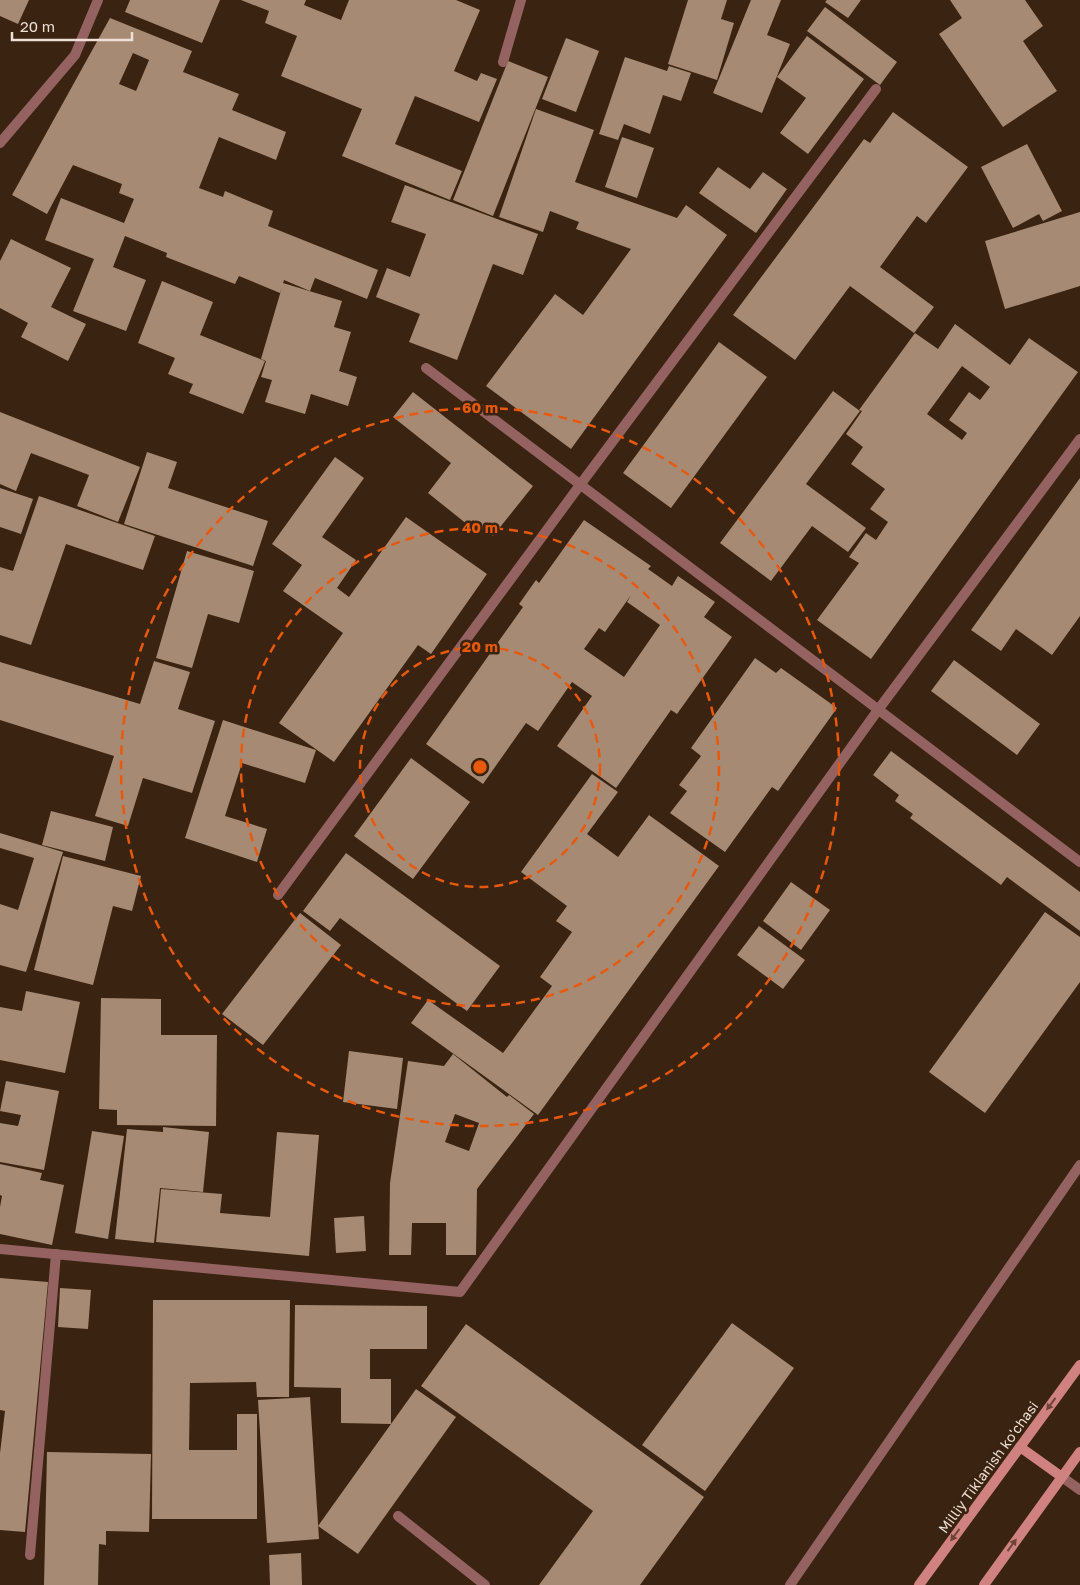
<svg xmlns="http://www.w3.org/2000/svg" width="1080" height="1585" viewBox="0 0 1080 1585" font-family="'Golos Text',sans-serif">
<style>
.building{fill:#a68a74;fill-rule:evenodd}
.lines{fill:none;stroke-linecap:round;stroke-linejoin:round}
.service{stroke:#946361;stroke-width:10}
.minor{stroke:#946361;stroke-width:10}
.secondary{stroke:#d08280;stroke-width:10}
.oneway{fill:#6e4437}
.ring{fill:none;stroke:#e8590c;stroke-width:2.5;stroke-dasharray:9 6}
.labels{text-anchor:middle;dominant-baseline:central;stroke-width:5;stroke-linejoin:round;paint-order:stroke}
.street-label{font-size:14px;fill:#efdfd4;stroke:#3a2310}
.centre{fill:#e8590c;stroke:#3a2310;stroke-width:2.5}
.ring-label{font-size:15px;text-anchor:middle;font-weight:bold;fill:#e8590c;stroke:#3a2310;stroke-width:5;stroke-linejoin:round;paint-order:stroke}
</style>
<rect width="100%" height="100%" fill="#3a2310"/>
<!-- building -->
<g class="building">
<path d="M0,0H29L18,24L0,16Z"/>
<path d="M130,0H220L202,43L125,12Z"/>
<path d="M241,0H306L304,5L341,20L349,0H456L480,10L454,71L477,81L481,73L497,79L479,122L415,96L395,144L462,171L450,200L342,156L362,109L281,76L297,36L265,23L269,11Z"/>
<path d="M688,0H727L721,19L734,23L717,80L668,64Z"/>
<path d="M751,0H781L767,35L790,44L762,113L713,93Z"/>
<path d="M827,0H861L848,18L825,2Z"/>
<path d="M950,0H1025L1043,26L1023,41L1057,91L1003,127L939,34L962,18Z"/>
<path d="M825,7L897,62L880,85L807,31Z"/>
<path d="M110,18L192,51L183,72L239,94L232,110L286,132L276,160L219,137L199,188L223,197L225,191L273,211L268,226L378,270L367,299L315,278L310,291L284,280L283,283L342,301L334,327L351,332L339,371L357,377L348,406L311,394L305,414L265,402L272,380L261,377L266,361L261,359L282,287L280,293L239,276L235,284L166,257L167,253L125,236L113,267L146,280L126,331L73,311L94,259L45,240L61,198L124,223L134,199L119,193L122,184L73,165L47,214L12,195ZM133,53L149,60L136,91L119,84Z"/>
<path d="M807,36L864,79L808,154L780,133L806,98L777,77Z"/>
<path d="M566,38L599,51L576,112L542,99Z"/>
<path d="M625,57L667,71L669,66L691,73L681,101L663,95L650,134L624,124L618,140L599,134Z"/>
<path d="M508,61L548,77L493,216L453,200Z"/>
<path d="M536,109L594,130L575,182L677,218L686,205L727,235L571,449L486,386L555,294L583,315L631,249L576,229L579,222L550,211L543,232L499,217Z"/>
<path d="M893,112L968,167L926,223L917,216L880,267L934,307L914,333L850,286L795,360L733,315L864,139L870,143Z"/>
<path d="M622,137L654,148L637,198L605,187Z"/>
<path d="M1027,144L1062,211L1043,221L1039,214L1013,228L981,167Z"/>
<path d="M718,167L750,189L763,172L787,189L756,233L699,193Z"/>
<path d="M405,185L538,234L523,275L493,264L457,360L409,342L420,314L376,297L387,268L410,277L426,234L391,222Z"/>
<path d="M1080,212V286L1005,309L985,241Z"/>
<path d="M11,239L71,268L51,307L86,324L68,361L21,337L28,323L0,308V261Z"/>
<path d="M162,281L213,302L200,335L265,361L243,414L189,393L193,384L168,374L175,358L138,343Z"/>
<path d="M955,324L1010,365L1029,338L1078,372L871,659L817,620L859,563L849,557L866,533L876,540L888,522L870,509L885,489L851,464L863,447L846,434L862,411L859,410L915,333L938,349ZM962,366L990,387L980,400L969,392L949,420L967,433L962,440L927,414Z"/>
<path d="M719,342L767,377L671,508L623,473Z"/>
<path d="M833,391L860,411L806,484L866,528L848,552L812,526L771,581L720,543Z"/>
<path d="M413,392L533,486L493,536L473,520L468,525L428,493L451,463L393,417Z"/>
<path d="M0,412L140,467L118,522L77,506L89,475L31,453L16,491L0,484Z"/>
<path d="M147,452L177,462L168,488L268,521L253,566L124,524Z"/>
<path d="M335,457L364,478L322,537L356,560L337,588L349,597L406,517L487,574L431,654L418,645L334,762L279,723L343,633L283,591L302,565L272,544Z"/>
<path d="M1080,478V616L1052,655L1016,629L1001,651L971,630Z"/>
<path d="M0,488L33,499L21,534L0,527Z"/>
<path d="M39,496L155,536L143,570L66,544L31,645L0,635V567L13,571Z"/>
<path d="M584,520L651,566L648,569L672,586L678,576L715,602L704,617L732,637L677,714L671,710L616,788L557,746L592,696L572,682L538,731L526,723L483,784L426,744L523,607L519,604L536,580L539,583ZM631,595L627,602L660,625L624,677L584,649L599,628L605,632Z"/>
<path d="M187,551L254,571L239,623L208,614L192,668L156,658Z"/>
<path d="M755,658L776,673L781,668L837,708L778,791L772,787L725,852L670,813L687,791L679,785L701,756L691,748Z"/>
<path d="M954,660L1040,724L1017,755L931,691Z"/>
<path d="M154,661L190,672L178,709L215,721L192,793L143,778L128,826L95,816L114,756L0,720V662L140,704Z"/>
<path d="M223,720L316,750L305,783L242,763L225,816L267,829L257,862L185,838Z"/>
<path d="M891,751L1080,892V931L1007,877L1001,885L910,818L913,814L895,801L899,795L873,775Z"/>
<path d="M411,758L470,802L413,879L354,836Z"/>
<path d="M592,774L618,792L587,834L618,857L649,815L719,866L538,1115L411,1023L428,1000L503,1053L552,986L540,977L572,932L556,921L567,906L521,872Z"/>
<path d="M51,811L113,827L105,861L42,845Z"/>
<path d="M0,833L63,852L26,972L0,965V904L18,910L34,858L0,848Z"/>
<path d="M346,853L500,966L467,1011L340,918L330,931L303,911Z"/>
<path d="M63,856L141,876L132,911L113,906L93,985L34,970Z"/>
<path d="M791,882L830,910L801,950L763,921Z"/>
<path d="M1045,912L1080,937V982L985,1113L929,1072Z"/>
<path d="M300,913L341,945L263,1045L222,1014Z"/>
<path d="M759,926L805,960L783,989L737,955Z"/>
<path d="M26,991L80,1002L65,1073L0,1060V1007L22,1011Z"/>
<path d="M101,998L161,999V1035H217L216,1126L117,1125V1110L99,1109Z"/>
<path d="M349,1051L403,1058L397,1109L343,1102Z"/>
<path d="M453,1054L507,1097L509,1095L534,1114L477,1189L476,1255H446V1223H412L411,1255H389L390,1183L408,1061L444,1066ZM455,1114L479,1123L469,1151L445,1142Z"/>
<path d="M6,1081L59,1091L44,1170L0,1162V1123L18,1126L21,1115L0,1111Z"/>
<path d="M163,1127L209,1132L203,1192L160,1188L154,1243L115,1239L127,1129L163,1132Z"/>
<path d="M92,1131L124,1136L108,1239L75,1233Z"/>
<path d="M277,1132L319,1135L309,1256L156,1242L161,1189L222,1194L220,1213L270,1217Z"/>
<path d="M0,1164L42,1173L40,1180L64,1185L52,1245L0,1234V1207L2,1196L0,1195Z"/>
<path d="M364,1216L366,1251L336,1253L334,1218Z"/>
<path d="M0,1278L48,1282L25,1532L0,1530V1453L5,1411L0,1410Z"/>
<path d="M60,1288L91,1290L88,1329L58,1327Z"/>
<path d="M153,1300H290L289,1397H257L256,1382L190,1383L189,1450H237V1414H257V1519H152Z"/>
<path d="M295,1305L427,1306V1349H370V1379H391V1424L341,1423V1388L294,1387Z"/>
<path d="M732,1323L794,1368L705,1491L642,1445Z"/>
<path d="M466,1324L704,1497L640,1585H539L593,1511L421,1386Z"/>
<path d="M416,1389L456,1417L358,1554L318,1526Z"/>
<path d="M310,1397L319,1539L267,1543L258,1400Z"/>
<path d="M47,1452L151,1454L149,1532L106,1531V1545L99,1544L98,1585H44Z"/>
<path d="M301,1553L302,1585H270L269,1555Z"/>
</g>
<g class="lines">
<!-- service -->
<g class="service">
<path d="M503,62L521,0"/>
<path d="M278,895L580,485L876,89"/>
<path d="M0,1249L460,1292L878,710L1080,439"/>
<path d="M1062,1477L1080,1490"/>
<path d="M398,1516L485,1585"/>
<path d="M30,1555L56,1254"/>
<path d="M790,1585L1080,1165"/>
</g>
<!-- minor -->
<g class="minor">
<path d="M0,143L75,55L98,0"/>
<path d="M426,368L1080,862"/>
</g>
<!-- secondary -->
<g class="secondary">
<path d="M1020,1447L1062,1477"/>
<path d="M919,1585L1080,1365"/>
<path d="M984,1585L1080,1452"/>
</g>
</g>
<!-- one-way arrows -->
<defs><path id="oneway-solid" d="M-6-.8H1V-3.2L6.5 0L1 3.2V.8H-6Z" transform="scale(1.25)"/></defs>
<g class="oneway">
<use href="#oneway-solid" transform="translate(1051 1404) rotate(126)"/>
<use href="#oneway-solid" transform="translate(955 1535) rotate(126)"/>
<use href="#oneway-solid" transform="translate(1012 1545) rotate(-54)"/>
</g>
<!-- distance rings -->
<g class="ring">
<circle cx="480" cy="767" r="120"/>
<circle cx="480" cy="767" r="239"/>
<circle cx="480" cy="767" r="359"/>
</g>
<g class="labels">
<!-- street labels -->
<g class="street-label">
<text transform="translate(988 1467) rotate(-54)">Milliy Tiklanish ko'chasi</text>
</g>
</g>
<circle cx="480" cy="767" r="8" class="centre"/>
<g class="ring-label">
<text x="480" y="413">60 m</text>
<text x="480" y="533">40 m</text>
<text x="480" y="652">20 m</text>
</g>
<!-- scale -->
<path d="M12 32v8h120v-8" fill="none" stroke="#efdfd4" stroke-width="2.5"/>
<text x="20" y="32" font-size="15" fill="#efdfd4" stroke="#3a2310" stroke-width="4" paint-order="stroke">20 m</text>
</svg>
